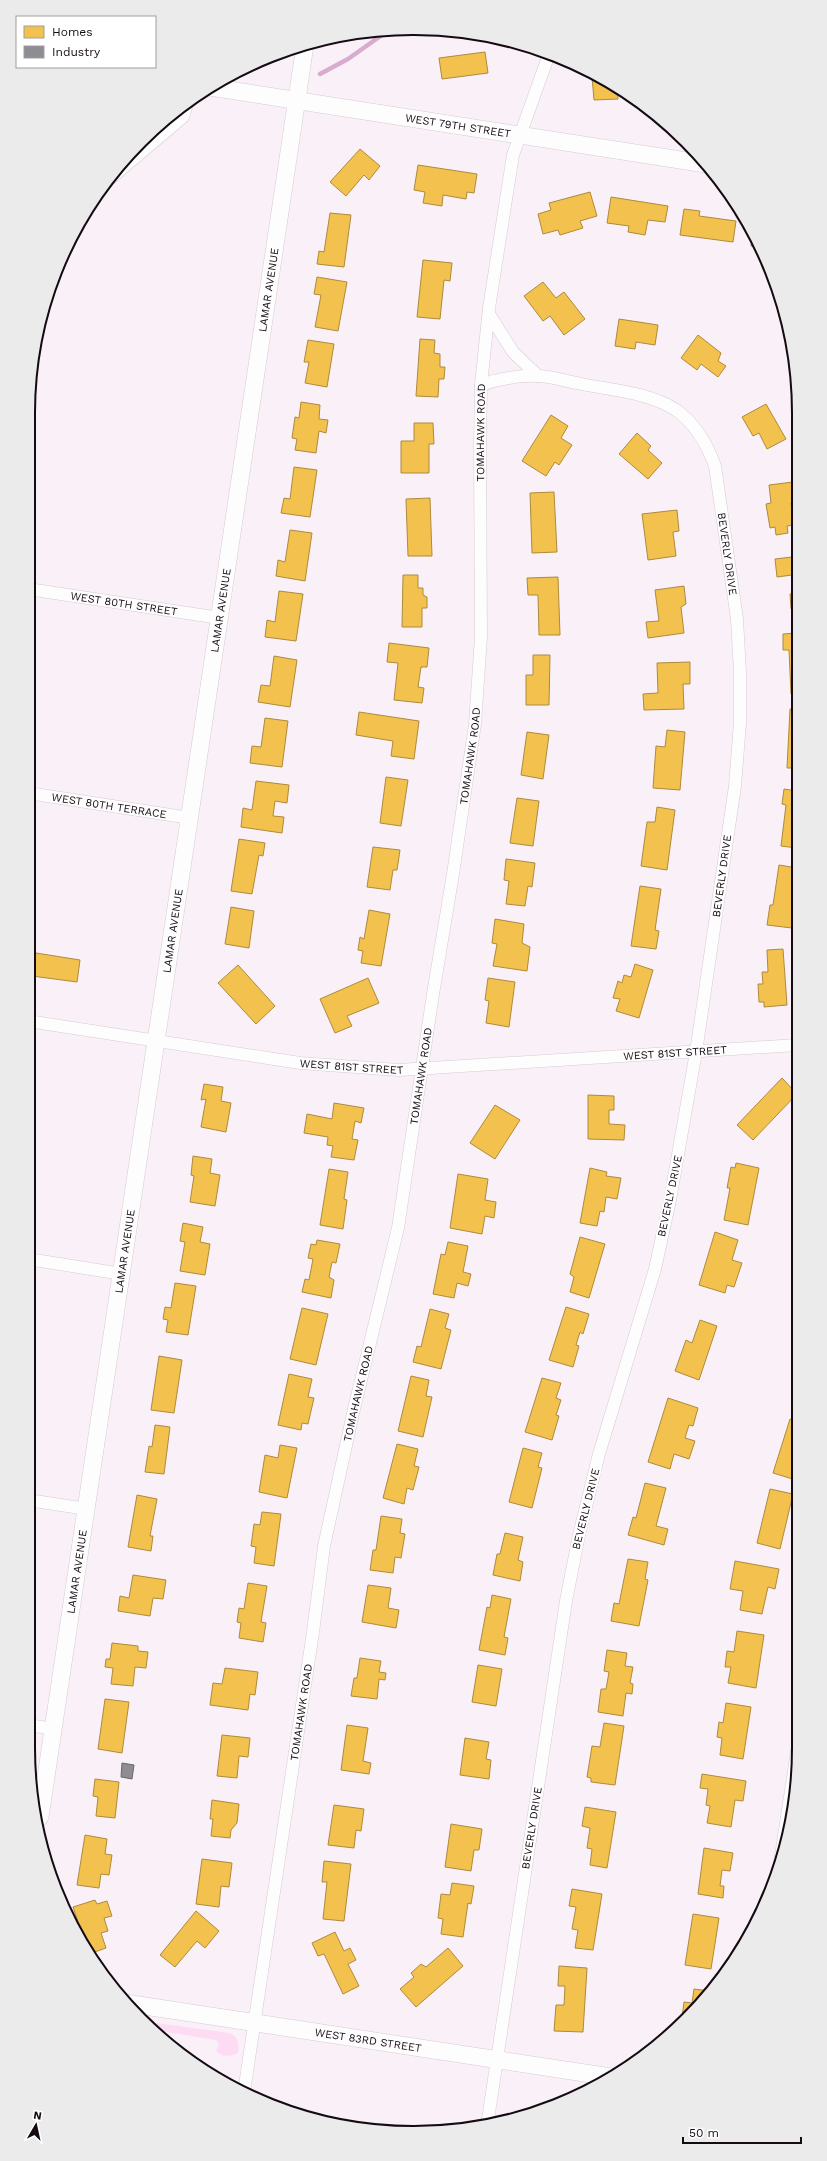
<svg xmlns="http://www.w3.org/2000/svg" width="827" height="2161" viewBox="0 0 827 2161" font-family="'Work Sans',sans-serif">
<style>
.green{fill:#fcdbf3}
.homes{fill:#f2c14e;stroke:#af8a3c}
.industry{fill:#8d8d92;stroke:#69666c}
.lines{fill:none;stroke-linecap:round;stroke-linejoin:round}
.stream{stroke:#d9abce;stroke-width:4.5}
.street-casing{stroke:#d5cbd2;stroke-width:13}
.secondary-casing{stroke:#d5cbd2;stroke-width:18}
.street{stroke:#fefdfe;stroke-width:12}
.secondary{stroke:#fefdfe;stroke-width:17}
.labels{text-anchor:middle;dominant-baseline:central;stroke-width:4;stroke-linejoin:round;paint-order:stroke}
.street-label{font-size:11px;fill:#140a12;stroke:#fff}
.rim{fill:none;stroke:#140a12;stroke-width:2}
</style>
<rect width="100%" height="100%" fill="#faf0f7"/>
<!-- green -->
<path class="green" d="M149,2022L229,2033C239,2037 239,2044 238,2053C231,2056 223,2058 216,2051L219,2044L216,2040L160,2031Z"/>
<!-- homes -->
<g class="homes">
<path d="M485,52L488,73L442,79L439,58Z"/>
<path d="M592,77L617,88L618,99L594,100Z"/>
<path d="M360,149L380,166L369,180L364,175L346,196L330,182Z"/>
<path d="M418,165L477,174L474,193L467,192L466,199L443,195L442,206L423,203L425,192L414,190Z"/>
<path d="M590,192L597,216L580,221L583,228L560,235L558,230L543,234L538,214L551,210L549,203Z"/>
<path d="M611,197L668,206L665,222L648,220L645,235L628,232L629,226L607,223Z"/>
<path d="M684,209L700,211L699,216L736,221L733,242L680,235Z"/>
<path d="M330,213L351,215L344,267L317,264L319,251L324,252Z"/>
<path d="M752,238L758,247L751,246Z"/>
<path d="M423,260L452,263L450,281L444,280L440,319L417,317Z"/>
<path d="M317,277L347,282L338,331L315,327L321,295L314,294Z"/>
<path d="M543,282L556,298L564,292L585,319L564,335L550,316L543,321L524,296Z"/>
<path d="M619,319L658,325L655,345L636,342L635,349L615,346Z"/>
<path d="M698,335L721,353L718,361L726,366L718,377L701,364L697,370L681,358Z"/>
<path d="M420,339L435,340L434,353L440,354V367H445L444,379H439L438,397L416,396Z"/>
<path d="M308,340L334,344L327,387L305,383L309,362H304Z"/>
<path d="M301,402L320,405L319,419L328,420L326,433L319,431L316,453L295,450L297,439L292,438L295,417L299,418Z"/>
<path d="M766,404L786,439L767,449L759,433L753,436L742,417Z"/>
<path d="M551,415L568,426L561,438L572,445L559,465L555,462L546,476L522,461Z"/>
<path d="M414,423H433L434,444H429V473H401V441H414Z"/>
<path d="M637,433L651,446L648,450L662,463L648,479L619,454Z"/>
<path d="M294,467L317,470L310,517L281,513L284,498L290,499Z"/>
<path d="M793,482L795,503H791L794,525L787,526L788,533L776,535L775,527L770,528L766,504L771,503L769,485Z"/>
<path d="M554,492L557,552L532,553L530,493Z"/>
<path d="M430,498L432,556H408L406,499Z"/>
<path d="M677,510L679,531L673,532L676,556L648,560L642,514Z"/>
<path d="M290,530L312,533L305,581L276,576L278,560L285,562Z"/>
<path d="M792,557V560H796V608L791,609L790,594L794,593L792,575L777,577L775,559Z"/>
<path d="M403,575H418V588H423V595L427,597V608H422V627H402Z"/>
<path d="M558,577L560,635H539L538,595H528L527,578Z"/>
<path d="M684,586L686,604L681,607L684,633L648,638L646,622L659,621L655,590Z"/>
<path d="M279,591L303,594L296,641L265,637L267,620L275,622Z"/>
<path d="M796,633V694H791L789,650H783V634Z"/>
<path d="M389,643L429,648L427,667H421L418,687L424,688L422,703L394,700L398,663L387,662Z"/>
<path d="M533,655H550L549,705H526V675H533Z"/>
<path d="M274,656L297,660L290,707L258,702L261,685L270,686Z"/>
<path d="M690,662V684H683L684,709L644,710L643,694L658,693L657,663Z"/>
<path d="M790,709L797,710V768H787Z"/>
<path d="M359,712L419,721L414,759L391,756L393,741L356,735Z"/>
<path d="M265,718L288,721L282,767L250,763L252,746L261,747Z"/>
<path d="M667,730L685,732L680,790L653,788L656,746L665,747Z"/>
<path d="M527,732L549,735L543,779L521,775Z"/>
<path d="M386,777L408,780L401,826L380,823Z"/>
<path d="M256,781L289,785L287,803L275,801L273,816L284,817L282,833L241,827L243,808L252,810Z"/>
<path d="M784,789L797,791V848L781,846L786,805L782,804Z"/>
<path d="M517,798L539,801L533,846L510,843Z"/>
<path d="M657,807L675,810L667,870L641,866L647,822H655Z"/>
<path d="M239,839L265,843L263,856L259,855L252,894L231,891Z"/>
<path d="M373,847L400,850L397,870H393L390,890L367,887Z"/>
<path d="M506,859L535,863L532,887L528,886L525,906L506,904L509,881L504,880Z"/>
<path d="M779,865L797,868V893L792,928L767,925L770,905H773Z"/>
<path d="M640,886L661,889L655,930L659,931L656,949L631,946Z"/>
<path d="M231,907L254,911L249,948L225,944Z"/>
<path d="M369,910L390,914L381,966L361,963L363,951L358,950L360,937L364,939Z"/>
<path d="M495,919L524,924L522,943L530,947L527,971L493,966L497,944L492,943Z"/>
<path d="M783,949L787,1005L764,1007V1002H759L758,984H763L762,972H768L767,950Z"/>
<path d="M36,953L80,960L77,982L32,976Z"/>
<path d="M635,964L653,970L639,1018L616,1011L620,999L613,998L618,981L622,983L624,975L631,977Z"/>
<path d="M238,965L275,1006L256,1024L218,983Z"/>
<path d="M368,978L379,1003L347,1016L352,1026L335,1033L320,999Z"/>
<path d="M488,978L515,982L509,1027L486,1023L489,1001L485,1000Z"/>
<path d="M782,1078L797,1094L753,1140L737,1125Z"/>
<path d="M204,1084L223,1087L221,1101L231,1103L226,1132L201,1127L206,1099L201,1100Z"/>
<path d="M588,1095L614,1096V1110H609V1124L625,1125L624,1140L588,1139Z"/>
<path d="M334,1103L364,1108L361,1123L355,1121L352,1139L358,1140L354,1160L331,1157L333,1146L327,1145L328,1137L304,1133L307,1114L332,1119Z"/>
<path d="M495,1105L520,1120L495,1159L470,1143Z"/>
<path d="M193,1156L212,1159L210,1173L220,1175L215,1206L190,1202L194,1176L191,1175Z"/>
<path d="M736,1163L759,1168L748,1225L724,1220L730,1188H727L731,1167L735,1168Z"/>
<path d="M590,1168L607,1172L606,1176L621,1178L617,1199L606,1197L604,1212L600,1211L597,1226L580,1223Z"/>
<path d="M329,1169L348,1172L344,1199L347,1200L343,1229L320,1225Z"/>
<path d="M458,1174L488,1179L485,1200L496,1202L494,1218L485,1216L482,1234L450,1228Z"/>
<path d="M183,1223L203,1227L200,1242L210,1244L205,1275L180,1271L185,1242L180,1241Z"/>
<path d="M715,1232L738,1240L732,1260L742,1263L734,1287L727,1285L725,1293L699,1285Z"/>
<path d="M580,1237L605,1244L589,1298L570,1292L574,1277L570,1274Z"/>
<path d="M317,1240L340,1244L336,1263L332,1262L329,1277L334,1280L331,1298L302,1292L305,1279L309,1280L313,1259L308,1258L311,1244L316,1245Z"/>
<path d="M448,1242L468,1246L463,1272L471,1274L468,1286L457,1283L454,1298L433,1294L441,1254L445,1255Z"/>
<path d="M175,1283L196,1286L188,1335L166,1332L168,1320L163,1319L165,1307L171,1308Z"/>
<path d="M566,1307L589,1314L583,1334L580,1332L576,1345L579,1346L573,1367L549,1360Z"/>
<path d="M302,1308L328,1314L316,1365L290,1359Z"/>
<path d="M430,1309L449,1314L445,1328L451,1330L441,1369L413,1362L417,1346L421,1347Z"/>
<path d="M700,1320L717,1326L699,1380L675,1371L686,1340L692,1343Z"/>
<path d="M159,1356L182,1360L174,1413L151,1410Z"/>
<path d="M289,1374L312,1379L308,1397L314,1398L308,1424L302,1423L301,1430L278,1425Z"/>
<path d="M411,1376L429,1380L426,1396L432,1397L423,1437L398,1431Z"/>
<path d="M542,1378L561,1383L556,1398L561,1400L556,1415L559,1416L552,1440L525,1432Z"/>
<path d="M668,1398L698,1408L693,1426L689,1425L685,1438L695,1441L689,1459L674,1454L670,1469L648,1462Z"/>
<path d="M790,1419L798,1421V1474L796,1480L773,1473Z"/>
<path d="M155,1425L170,1427L164,1474L145,1472L149,1446L152,1447Z"/>
<path d="M397,1444L418,1449L414,1466L419,1467L413,1490L407,1488L404,1504L383,1498Z"/>
<path d="M280,1445L297,1448L287,1498L259,1492L265,1455L278,1458Z"/>
<path d="M523,1448L542,1453L538,1467L542,1468L532,1508L509,1502Z"/>
<path d="M645,1483L666,1488L656,1526L668,1529L664,1545L628,1535L633,1517L636,1518Z"/>
<path d="M770,1489L793,1494L780,1549L757,1543Z"/>
<path d="M137,1495L157,1499L150,1536H153L151,1551L128,1547Z"/>
<path d="M262,1512L281,1514L274,1566L254,1563L256,1547L251,1546L254,1524L260,1525Z"/>
<path d="M381,1516L402,1519L400,1533L405,1534L401,1558L395,1557L393,1573L370,1570L373,1550H376Z"/>
<path d="M505,1533L523,1537L518,1560L523,1562L520,1581L493,1575L497,1554H500Z"/>
<path d="M628,1559L648,1562L645,1579L648,1580L639,1626L611,1621L614,1603L619,1604Z"/>
<path d="M735,1561L779,1569L775,1589L768,1587L762,1614L740,1610L743,1591L730,1589Z"/>
<path d="M133,1575L166,1580L163,1599L153,1598L150,1616L118,1611L120,1596L129,1598Z"/>
<path d="M248,1583L267,1586L261,1622L266,1623L263,1642L239,1638L241,1623L237,1622L239,1608L244,1609Z"/>
<path d="M368,1585L391,1588L388,1608L399,1610L396,1628L362,1622Z"/>
<path d="M492,1595L511,1599L504,1637L508,1638L505,1655L479,1650L487,1607L490,1608Z"/>
<path d="M737,1631L764,1635L756,1688L728,1683L731,1667H725L727,1651L734,1652Z"/>
<path d="M112,1643L138,1646V1651L148,1652L146,1668L135,1667L133,1686L111,1684L113,1668L105,1667L106,1659H110Z"/>
<path d="M607,1650L627,1653L625,1666L633,1667L630,1683L633,1684L632,1694L626,1693L623,1716L598,1712L601,1689H606L609,1672L604,1671Z"/>
<path d="M360,1658L381,1661L379,1672L386,1673L385,1680L379,1679L377,1699L351,1696L354,1678H357Z"/>
<path d="M478,1665L502,1669L496,1706L472,1702Z"/>
<path d="M225,1668L258,1672L255,1695L250,1694L248,1710L210,1705L213,1683L222,1684Z"/>
<path d="M105,1699L129,1702L122,1753L98,1749Z"/>
<path d="M726,1703L751,1707L743,1759L720,1755L722,1738L717,1737L719,1722L723,1723Z"/>
<path d="M604,1723L624,1726L615,1785L591,1782V1778L587,1777L592,1746L600,1747Z"/>
<path d="M347,1725L368,1728L363,1761L371,1763L369,1774L341,1770Z"/>
<path d="M222,1735L250,1738L248,1757L239,1756L237,1778L217,1776Z"/>
<path d="M465,1738L489,1742L486,1759L491,1760L489,1779L460,1775Z"/>
<path d="M702,1774L746,1781L743,1801L735,1800L731,1827L707,1823L710,1806L706,1805L708,1789L700,1788Z"/>
<path d="M95,1779L119,1782L115,1818L96,1816L98,1797L93,1796Z"/>
<path d="M212,1800L239,1804L237,1823L231,1830L230,1838L211,1836L213,1819H210Z"/>
<path d="M334,1805L364,1809L361,1831L356,1830L354,1848L328,1845Z"/>
<path d="M585,1807L616,1812L607,1868L590,1865L592,1849L587,1848L590,1828L582,1826Z"/>
<path d="M451,1824L482,1829L479,1850H474L471,1871L445,1867Z"/>
<path d="M85,1835L107,1839L105,1854L112,1855L109,1875L101,1874L99,1888L77,1885Z"/>
<path d="M704,1848L733,1853L730,1871L722,1870L720,1886H724L723,1898L698,1894Z"/>
<path d="M202,1859L232,1863L229,1887L221,1886L219,1907L196,1904Z"/>
<path d="M324,1861L351,1864L344,1921L323,1919L327,1882H322Z"/>
<path d="M452,1883L474,1886L471,1904L468,1903L463,1937L441,1934L443,1919L438,1918L441,1894L450,1895Z"/>
<path d="M572,1889L602,1894L593,1950L575,1948L578,1930L572,1929L576,1907L569,1906Z"/>
<path d="M95,1900L97,1904L107,1901L112,1916L104,1918L108,1931L101,1933L106,1948L89,1954L73,1907Z"/>
<path d="M196,1911L219,1931L205,1948L197,1941L175,1967L160,1955Z"/>
<path d="M693,1914L719,1918L711,1969L685,1965Z"/>
<path d="M335,1932L344,1951L350,1948L356,1960L348,1964L359,1986L343,1994L324,1954L318,1956L312,1943Z"/>
<path d="M448,1948L463,1966L416,2007L400,1989L414,1977L411,1973L421,1964L426,1967Z"/>
<path d="M559,1966L587,1968L583,2032L554,2031L556,2005H564L565,1986H558Z"/>
<path d="M694,1989L710,1991L682,2017L684,2002L692,2003Z"/>
</g>
<!-- industry -->
<path class="industry" d="M122,1763L134,1765L132,1779L121,1777Z"/>
<g class="lines">
<!-- stream -->
<path class="stream" d="M320,74L348,59L389,30"/>
<!-- street casing -->
<g class="street-casing">
<g id="street">
<path d="M105,183L183,117L187,104"/>
<path d="M489,314L513,352L538,376"/>
<path id="s1" d="M481,385C499,379 519,375 538,376C551,376 564,381 577,383C608,390 649,392 676,410C696,424 707,444 715,466L737,619L740,672V723L735,786L696,1052L670,1200L655,1269L599,1454L579,1535L566,1601L487,2126"/>
<path id="s2" d="M28,589L220,618"/>
<path id="s3" d="M28,793L190,818"/>
<path id="s4" d="M28,1021L300,1063L399,1070L797,1045"/>
<path d="M28,1259L122,1274"/>
<path d="M28,1500L87,1509"/>
<path d="M28,1725L54,1729"/>
<path d="M780,1862L799,1738"/>
<path id="s5" d="M244,2092L313,1632L324,1546L354,1409L398,1228L433,994L453,874L475,724L481,637L480,445L481,385L489,308L513,155L548,57"/>
</g>
</g>
<!-- secondary casing -->
<g class="secondary-casing">
<g id="secondary">
<path id="s6" d="M210,87L706,164"/>
<path id="s7" d="M40,1817L305,45"/>
<path id="s8" d="M125,2003L611,2077"/>
</g>
</g>
<!-- street -->
<use href="#street" class="street"/>
<!-- secondary -->
<use href="#secondary" class="secondary"/>
</g>
<g class="labels">
<!-- street labels -->
<g class="street-label">
<text stroke="none"><textPath href="#s6" startOffset="251">WEST 79TH STREET</textPath></text>
<text stroke="none"><textPath href="#s7" startOffset="1544">LAMAR AVENUE</textPath></text>
<text stroke="none"><textPath href="#s5" startOffset="1680">TOMAHAWK ROAD</textPath></text>
<text stroke="none"><textPath href="#s1" startOffset="359">BEVERLY DRIVE</textPath></text>
<text stroke="none"><textPath href="#s2" startOffset="97">WEST 80TH STREET</textPath></text>
<text stroke="none"><textPath href="#s7" startOffset="1220">LAMAR AVENUE</textPath></text>
<text stroke="none"><textPath href="#s5" startOffset="1356">TOMAHAWK ROAD</textPath></text>
<text stroke="none"><textPath href="#s3" startOffset="82">WEST 80TH TERRACE</textPath></text>
<text transform="translate(722 876) rotate(-82)">BEVERLY DRIVE</text>
<text stroke="none"><textPath href="#s7" startOffset="896">LAMAR AVENUE</textPath></text>
<text stroke="none"><textPath href="#s4" startOffset="651">WEST 81ST STREET</textPath></text>
<text stroke="none"><textPath href="#s4" startOffset="327">WEST 81ST STREET</textPath></text>
<text stroke="none"><textPath href="#s5" startOffset="1032">TOMAHAWK ROAD</textPath></text>
<text transform="translate(670 1196) rotate(-78)">BEVERLY DRIVE</text>
<text stroke="none"><textPath href="#s7" startOffset="572">LAMAR AVENUE</textPath></text>
<text stroke="none"><textPath href="#s5" startOffset="708">TOMAHAWK ROAD</textPath></text>
<text transform="translate(586 1509) rotate(-76)">BEVERLY DRIVE</text>
<text stroke="none"><textPath href="#s7" startOffset="248">LAMAR AVENUE</textPath></text>
<text stroke="none"><textPath href="#s5" startOffset="384">TOMAHAWK ROAD</textPath></text>
<text transform="translate(532 1828) rotate(-81)">BEVERLY DRIVE</text>
<text stroke="none"><textPath href="#s8" startOffset="246">WEST 83RD STREET</textPath></text>
</g>
</g>
<!-- crop -->
<path d="M0 0H827V2161H0ZM413 35H414A378 378 0 0 1 792 413V1748A378 378 0 0 1 414 2126H413A378 378 0 0 1 35 1748V413A378 378 0 0 1 413 35Z" fill="#ecebec" fill-rule="evenodd"/>
<path class="rim" d="M413 35H414A378 378 0 0 1 792 413V1748A378 378 0 0 1 414 2126H413A378 378 0 0 1 35 1748V413A378 378 0 0 1 413 35Z"/>
<!-- legend -->
<rect x="16" y="16" width="140" height="52" fill="#ffffff" stroke="#a19da0"/>
<rect x="24" y="26" width="20" height="12" fill="#f2c14e" stroke="#a19da0"/>
<text x="52" y="36" font-size="12" fill="#140a12">Homes</text>
<rect x="24" y="46" width="20" height="12" fill="#8d8d92" stroke="#a19da0"/>
<text x="52" y="56" font-size="12" fill="#140a12">Industry</text>
<!-- north arrow -->
<g transform="translate(36 2125) rotate(9)" stroke="#ffffff" stroke-width="3" paint-order="stroke">
<path d="M0-3L7 15L0 10L-7 15Z" fill="#140a12"/>
<text y="-6" font-size="11" font-weight="bold" text-anchor="middle" fill="#140a12">N</text>
</g>
<!-- scale -->
<path d="M683 2137v6h118v-6" fill="none" stroke="#140a12" stroke-width="2"/>
<text x="689" y="2137" font-size="12" fill="#140a12" stroke="#ffffff" stroke-width="3" paint-order="stroke">50 m</text>
</svg>
